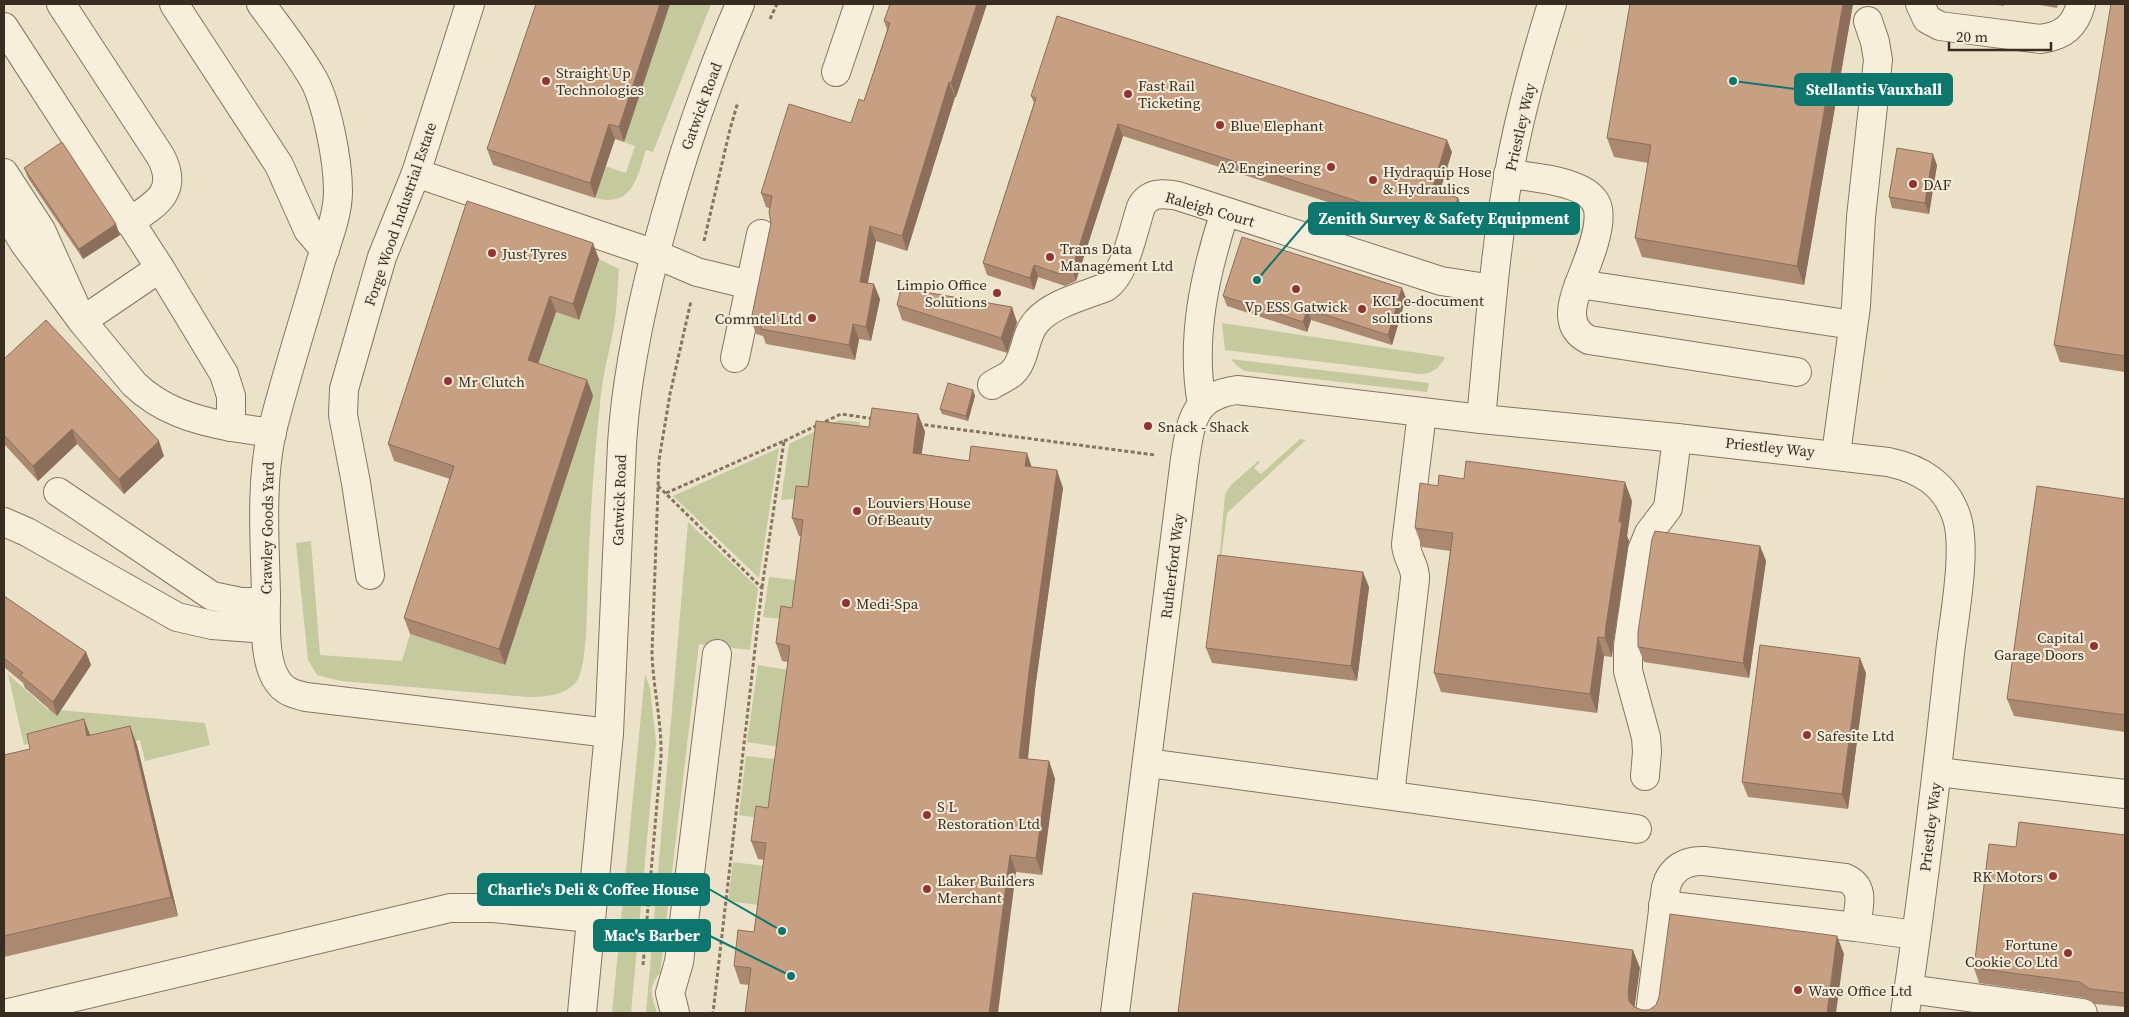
<svg xmlns="http://www.w3.org/2000/svg" width="2129" height="1017" viewBox="0 0 2129 1017" font-family="'Source Serif 4',serif">
<style>
.green{fill:#c4c99e}
.lines{fill:none;stroke-linecap:round;stroke-linejoin:round}
.minor-casing{stroke:#87745f;stroke-width:30}
.path{stroke:#87745f;stroke-width:3;stroke-dasharray:4 2.5;stroke-linecap:butt}
.minor{stroke:#f7efdc;stroke-width:28}
.wall{fill:#ab8970}
.shaded-wall{fill:#8b6f5b}
.building{fill:#c79f82;stroke:#8b6f5b}
.poi-dot{fill:#913434;stroke:#f4ecd9;stroke-width:2}
.labels{text-anchor:middle;dominant-baseline:central;stroke-width:4;stroke-linejoin:round;paint-order:stroke}
.poi-label{font-size:15px;fill:#392d22;stroke:#f4ecd9;text-anchor:start}
.street-label{font-size:15px;fill:#392d22;stroke:#f4ecd9}
.leader{fill:none;stroke:#0f766e;stroke-width:2}
.callout-dot{fill:#0f766e;stroke:#f4ecd9;stroke-width:2}
.callout{fill:#0f766e;stroke:#0f766e;stroke-width:2}
.callout-label{font-size:16px;text-anchor:middle;font-weight:bold;fill:#fff}
</style>
<rect width="100%" height="100%" fill="#ece2ca"/>
<!-- green -->
<g class="green">
<path d="M670,4H711L653,152L646,150C637,177 633,208 595,198L605,166L626,173L635,146L624,142Z"/>
<path d="M599,259L619,269C617,291 617,315 612,337C607,360 602,380 600,404C594,460 590,517 588,574C587,597 588,660 578,679C568,696 544,697 527,697L341,681L317,675L308,660L296,543L311,541L320,655L402,661L410,634L505,665L534,376L556,312L579,320Z"/>
<path d="M1222,323L1445,357C1440,368 1432,374 1420,374L1225,350Z"/>
<path d="M1231,359L1429,383L1427,392L1245,371L1237,366Z"/>
<path d="M839,420L860,422L857,443L815,497L781,500L789,444Z"/>
<path d="M1300,439L1306,440L1227,513L1216,597L1225,494L1231,485L1258,461L1260,462L1254,468L1261,474Z"/>
<path d="M779,448L759,578L673,496Z"/>
<path d="M688,522L758,588L750,650L699,644L660,973C647,988 652,996 657,1013H646Z"/>
<path d="M769,577L804,581L800,621L763,617Z"/>
<path d="M758,665L796,671L785,748L747,742Z"/>
<path d="M8,674L47,709L205,723L210,745L145,761L140,740L96,751L69,735L24,745Z"/>
<path d="M645,674L650,688L656,742L631,1013H612Z"/>
<path d="M746,756L783,760L776,820L739,815Z"/>
<path d="M733,862L772,867L766,906L728,901Z"/>
</g>
<g class="lines">
<!-- minor casing -->
<g class="minor-casing">
<g id="minor">
<path d="M61,4L161,157C179,192 156,204 129,222"/>
<path d="M174,4L279,165L308,230L325,250"/>
<path d="M261,4C278,27 296,50 311,75C327,100 338,162 338,191C338,216 327,241 320,264C304,320 286,375 272,431C260,484 265,542 266,596C266,623 262,672 285,689C291,694 299,695 306,697L609,733"/>
<path d="M1552,4C1535,59 1519,116 1509,173C1494,254 1489,337 1481,419L1677,438L1888,462C1921,469 1946,484 1957,518C1967,551 1954,617 1950,653C1937,773 1923,894 1905,1013"/>
<path d="M1920,4L1927,19L1940,26L2040,39C2064,36 2075,26 2081,4"/>
<path d="M4,27L160,268"/>
<path d="M836,72L859,4"/>
<path d="M4,173L41,230L82,321L134,384C161,410 194,420 231,427"/>
<path d="M416,173L655,254L697,272L750,285"/>
<path d="M1508,174C1532,177 1593,181 1598,209C1602,230 1586,266 1579,284"/>
<path d="M4,210L24,243L82,321L160,268L224,374L231,396V427L272,433"/>
<path d="M735,358L761,234"/>
<path d="M1797,372L1589,340C1565,328 1571,305 1579,284L1853,325"/>
<path d="M992,385C998,381 1006,378 1012,373C1027,359 1023,336 1037,321C1053,303 1084,296 1106,287C1126,273 1133,231 1141,207C1149,192 1163,193 1178,196L1441,281L1493,289"/>
<path d="M1202,404C1190,340 1205,273 1225,212"/>
<path d="M1836,454L1856,306L1861,217L1878,60L1875,42L1868,21"/>
<path d="M58,492L212,596L241,602H266"/>
<path d="M4,522L27,532L177,617L212,625L266,629"/>
<path d="M370,575L356,483L343,415L344,389L382,257L416,173L470,4"/>
<path d="M1148,763L1637,829"/>
<path d="M1938,772L2125,794"/>
<path d="M1645,776L1647,752L1646,737L1628,671V646L1642,550L1649,533L1668,508L1677,438"/>
<path d="M1390,795L1415,579C1416,566 1406,557 1406,544L1422,413"/>
<path d="M1663,905L1856,927"/>
<path d="M1909,989L2083,1013"/>
<path d="M8,1013L450,908H493L590,918"/>
<path d="M582,1013L609,733L622,444C626,377 640,312 657,247C679,164 706,83 740,4"/>
<path d="M675,1013L670,993L679,962L717,654"/>
<path d="M1115,1013L1185,459C1191,421 1193,396 1237,390L1481,419"/>
<path d="M1650,1013L1666,887C1671,868 1686,860 1704,861L1845,878C1867,887 1858,908 1856,927L1916,935"/>
</g>
</g>
<!-- path -->
<g class="path">
<path d="M770,19L777,4"/>
<path d="M704,241L730,129L738,102"/>
<path d="M918,424L1155,455"/>
<path d="M784,441L841,414L875,419"/>
<path d="M658,486L762,588L713,1013"/>
<path d="M666,493L784,441L762,587"/>
<path d="M643,965L661,757C662,722 653,688 652,653L659,460L670,394L691,301"/>
</g>
<!-- minor -->
<use href="#minor" class="minor"/>
</g>
<!-- wall -->
<g class="wall">
<path d="M670,4L624,142L615,139L595,198L493,165L487,149Z"/>
<path d="M987,4L956,97H955L907,251L876,241L868,283L880,299L871,341L859,339L855,360L766,344L763,336L756,334L751,320L771,223L769,208L766,207L761,193L851,123L864,101L887,30L884,21Z"/>
<path d="M1853,4L1804,285L1642,257L1635,238L1648,163L1614,157L1607,138Z"/>
<path d="M1991,4H2004V6Z"/>
<path d="M2034,4H2058L2057,8Z"/>
<path d="M2125,4V372L2060,362L2054,345Z"/>
<path d="M1031,96L1452,152L1439,192L1458,198L1462,210L1455,234L1429,226L1427,234L1123,136L1076,281L1065,286L1038,277L1034,290L987,275L983,263L1034,103Z"/>
<path d="M1937,165L1929,214L1892,208L1889,197Z"/>
<path d="M24,168L120,235L83,259L28,178Z"/>
<path d="M467,201L599,259L579,320L556,312L538,363L587,380L593,396L505,665L410,634L404,618L450,479L394,461L388,444Z"/>
<path d="M1223,296L1406,298L1392,345L1311,320L1307,332L1227,306Z"/>
<path d="M897,305L1017,322L1007,353L902,320Z"/>
<path d="M4,359L164,456L124,494L77,444L38,481L4,444Z"/>
<path d="M973,390L975,396L968,421L942,414L940,409Z"/>
<path d="M918,414L925,432L921,454L969,461L1032,467L1063,488L1035,689L1028,759L1049,761L1055,779L1042,875L1016,872L749,985L740,984L734,966L754,932L764,860L758,859L751,841L768,808L788,662L782,661L776,643L792,608L801,536H799L792,518L808,487L869,427Z"/>
<path d="M1438,486L1632,501L1627,536L1629,541L1613,644L1612,657L1604,656L1597,713L1441,692L1434,673L1450,551L1422,547L1415,528Z"/>
<path d="M2125,499V732L2014,716L2007,699Z"/>
<path d="M1760,546L1766,561L1749,678L1644,662L1638,647Z"/>
<path d="M1369,587L1357,681L1212,663L1206,648Z"/>
<path d="M4,596L86,652L91,665L57,716L25,688L23,683L4,667Z"/>
<path d="M1866,673L1848,809L1748,797L1742,782Z"/>
<path d="M84,719L90,735L137,745L178,916L4,957V755L30,749Z"/>
<path d="M2125,835V1007L2095,1004L2085,998L1979,983L1974,968L2016,847Z"/>
</g>
<!-- shaded-wall -->
<g class="shaded-wall">
<path d="M660,4H670L624,142L619,127Z"/>
<path d="M977,4H987L956,97L951,83Z"/>
<path d="M1843,4H1853L1804,285L1797,266Z"/>
<path d="M949,82L955,97L907,251L902,236Z"/>
<path d="M609,124L615,139L595,198L590,183Z"/>
<path d="M1118,124L1123,136L1076,281L1072,269Z"/>
<path d="M1447,140L1452,152L1437,201L1432,189Z"/>
<path d="M1933,154L1937,165L1929,214L1925,203Z"/>
<path d="M1458,198L1462,210L1455,234L1450,222Z"/>
<path d="M1425,214L1429,226L1427,234L1422,222Z"/>
<path d="M116,224L120,235L83,259L79,249Z"/>
<path d="M870,226L876,241L865,296L860,282Z"/>
<path d="M593,243L599,259L579,320L573,304Z"/>
<path d="M1034,265L1038,277L1034,290L1030,278Z"/>
<path d="M874,284L880,299L871,341L866,327Z"/>
<path d="M1402,288L1406,298L1392,345L1388,335Z"/>
<path d="M550,296L556,312L534,376L528,360Z"/>
<path d="M1012,307L1017,322L1007,353L1001,338Z"/>
<path d="M1307,309L1311,320L1307,332L1303,322Z"/>
<path d="M853,324L859,339L855,360L849,345Z"/>
<path d="M587,380L593,396L505,665L499,649Z"/>
<path d="M973,390L975,396L968,421L966,416Z"/>
<path d="M918,414L925,432L919,471L913,453Z"/>
<path d="M72,429L77,444L38,481L33,466Z"/>
<path d="M159,441L164,456L124,494L119,479Z"/>
<path d="M1027,453L1033,471L1025,466Z"/>
<path d="M1057,470L1063,488L1035,689L1026,775L1019,758L1029,672Z"/>
<path d="M1625,482L1632,501L1627,536L1629,541L1613,644L1612,657L1605,638L1606,625Z"/>
<path d="M1760,546L1766,561L1749,678L1743,663Z"/>
<path d="M1363,572L1369,587L1357,681L1351,666Z"/>
<path d="M1598,637L1604,656L1597,713L1590,694Z"/>
<path d="M86,652L91,665L57,716L53,702Z"/>
<path d="M1860,658L1866,673L1848,809L1842,794Z"/>
<path d="M84,719L91,738L87,736Z"/>
<path d="M130,726L137,745L178,916L171,897Z"/>
<path d="M1049,761L1055,779L1042,875L1036,858Z"/>
<path d="M1010,855L1016,872L998,1013H989Z"/>
<path d="M1837,936L1844,954L1836,1013H1827Z"/>
<path d="M1633,950L1640,968L1634,1011L1629,1001L1628,993Z"/>
</g>
<!-- building -->
<g class="building">
<path d="M536,4H660L619,127L609,124L590,183L487,149Z"/>
<path d="M890,4H977L951,83L949,82L902,236L870,226L860,282L874,284L866,327L853,324L849,345L761,329L762,322L751,320L771,223L769,212L772,196L761,193L789,104L851,123L859,99L864,101L890,23L884,21Z"/>
<path d="M1630,4H1843L1797,266L1635,238L1651,145L1607,138Z"/>
<path d="M2111,4H2125V356L2054,345Z"/>
<path d="M1057,16L1447,140L1432,189L1458,198L1450,222L1425,214L1422,222L1118,124L1072,269L1060,274L1034,265L1030,278L983,263L1036,98L1031,96Z"/>
<path d="M62,142L116,224L79,249L24,168Z"/>
<path d="M1897,148L1933,154L1925,203L1889,197Z"/>
<path d="M467,201L593,243L573,304L550,296L528,360L587,380L499,649L404,618L454,466L388,444Z"/>
<path d="M1242,237L1402,288L1388,335L1307,309L1303,322L1223,296Z"/>
<path d="M901,288L1012,307L1001,338L897,305Z"/>
<path d="M46,320L159,441L119,479L72,429L33,466L4,435V359Z"/>
<path d="M948,383L973,390L966,416L940,409Z"/>
<path d="M872,408L918,414L913,453L969,461L971,446L1027,453L1025,466L1057,470L1029,672L1019,758L1049,761L1036,858L1010,855L989,1013H745L751,968L734,966L738,930L754,932L766,843L751,841L756,806L768,808L790,646L776,643L781,606L792,608L803,520L792,518L796,486L808,487L816,421L869,427Z"/>
<path d="M1466,461L1625,482L1619,522H1622L1606,625L1605,638L1598,637L1590,694L1434,673L1453,533L1415,528L1420,483L1438,486L1439,475L1464,479Z"/>
<path d="M2037,486L2125,499V715L2007,699Z"/>
<path d="M1655,531L1760,546L1743,663L1638,647V632L1652,539Z"/>
<path d="M1218,555L1363,572L1351,666L1206,648Z"/>
<path d="M4,596L86,652L53,702L20,675L23,673L4,658Z"/>
<path d="M1760,645L1860,658L1842,794L1742,782Z"/>
<path d="M84,719L87,736L130,726L171,897L4,936V755L30,749L27,734Z"/>
<path d="M2019,822L2125,835V993L2090,989L2080,982L1974,968L1989,844L2016,847Z"/>
<path d="M1193,893L1633,950L1628,993L1629,1001L1634,1007L1642,1010H1649L1656,1005L1659,997L1670,914L1837,936L1827,1013H1178Z"/>
</g>
<!-- markers -->
<g class="poi-dot">
<circle cx="546" cy="81" r="5"/>
<circle cx="1128" cy="94" r="5"/>
<circle cx="1220" cy="125" r="5"/>
<circle cx="1331" cy="167" r="5"/>
<circle cx="1373" cy="180" r="5"/>
<circle cx="1913" cy="184" r="5"/>
<circle cx="492" cy="253" r="5"/>
<circle cx="1050" cy="257" r="5"/>
<circle cx="1296" cy="289" r="5"/>
<circle cx="997" cy="293" r="5"/>
<circle cx="1362" cy="309" r="5"/>
<circle cx="812" cy="318" r="5"/>
<circle cx="448" cy="381" r="5"/>
<circle cx="1148" cy="426" r="5"/>
<circle cx="857" cy="511" r="5"/>
<circle cx="846" cy="603" r="5"/>
<circle cx="2094" cy="646" r="5"/>
<circle cx="1807" cy="735" r="5"/>
<circle cx="927" cy="815" r="5"/>
<circle cx="2053" cy="876" r="5"/>
<circle cx="927" cy="889" r="5"/>
<circle cx="2068" cy="953" r="5"/>
<circle cx="1798" cy="990" r="5"/>
</g>
<g class="labels">
<!-- poi labels -->
<g class="poi-label">
<text x="556" y="72">Straight Up<tspan x="556" dy="17">Technologies</tspan></text>
<text x="1138" y="85">Fast Rail<tspan x="1138" dy="17">Ticketing</tspan></text>
<text x="1230" y="125">Blue Elephant</text>
<text x="1321" y="167" text-anchor="end">A2 Engineering</text>
<text x="1383" y="171">Hydraquip Hose<tspan x="1383" dy="17">&amp; Hydraulics</tspan></text>
<text x="1923" y="184">DAF</text>
<text x="1060" y="248">Trans Data<tspan x="1060" dy="17">Management Ltd</tspan></text>
<text x="502" y="253">Just Tyres</text>
<text x="987" y="284" text-anchor="end">Limpio Office<tspan x="987" dy="17">Solutions</tspan></text>
<text x="1372" y="300">KCL e-document<tspan x="1372" dy="17">solutions</tspan></text>
<text x="1296" y="306" text-anchor="middle">Vp ESS Gatwick</text>
<text x="802" y="318" text-anchor="end">Commtel Ltd</text>
<text x="458" y="381">Mr Clutch</text>
<text x="1158" y="426">Snack - Shack</text>
<text x="867" y="502">Louviers House<tspan x="867" dy="17">Of Beauty</tspan></text>
<text x="856" y="603">Medi-Spa</text>
<text x="2084" y="637" text-anchor="end">Capital<tspan x="2084" dy="17">Garage Doors</tspan></text>
<text x="1817" y="735">Safesite Ltd</text>
<text x="937" y="806">S L<tspan x="937" dy="17">Restoration Ltd</tspan></text>
<text x="2043" y="876" text-anchor="end">RK Motors</text>
<text x="937" y="880">Laker Builders<tspan x="937" dy="17">Merchant</tspan></text>
<text x="2058" y="944" text-anchor="end">Fortune<tspan x="2058" dy="17">Cookie Co Ltd</tspan></text>
<text x="1808" y="990">Wave Office Ltd</text>
</g>
<!-- street labels -->
<g class="street-label">
<text transform="translate(701 106) rotate(-70)">Gatwick Road</text>
<text transform="translate(1520 127) rotate(-77)">Priestley Way</text>
<text transform="translate(1210 209) rotate(16)">Raleigh Court</text>
<text transform="translate(400 214) rotate(-71)">Forge Wood Industrial Estate</text>
<text transform="translate(1770 447) rotate(6)">Priestley Way</text>
<text transform="translate(619 500) rotate(-88)">Gatwick Road</text>
<text transform="translate(267 528) rotate(-89)">Crawley Goods Yard</text>
<text transform="translate(1172 566) rotate(-83)">Rutherford Way</text>
<text transform="translate(1930 827) rotate(-83)">Priestley Way</text>
</g>
</g>
<!-- callouts -->
<path class="leader" d="M1733 81L1795 89M1257 280L1309 219M782 931L709 889M791 976L710 936"/>
<g class="callout-dot">
<circle cx="1733" cy="81" r="5"/>
<circle cx="1257" cy="280" r="5"/>
<circle cx="782" cy="931" r="5"/>
<circle cx="791" cy="976" r="5"/>
</g>
<g class="callout">
<rect x="1795" y="74" width="157" height="31" rx="5"/>
<rect x="1309" y="203" width="270" height="31" rx="5"/>
<rect x="478" y="874" width="231" height="31" rx="5"/>
<rect x="594" y="920" width="116" height="31" rx="5"/>
</g>
<g class="callout-label">
<text x="1874" y="95">Stellantis Vauxhall</text>
<text x="1444" y="224">Zenith Survey &amp; Safety Equipment</text>
<text x="593" y="895">Charlie's Deli &amp; Coffee House</text>
<text x="652" y="941">Mac's Barber</text>
</g>
<!-- border -->
<rect width="2129" height="1017" fill="none" stroke="#392d22" stroke-width="10"/>
<!-- scale -->
<path d="M1949 42v8h102v-8" fill="none" stroke="#392d22" stroke-width="2.5"/>
<text x="1956" y="42" font-size="15" fill="#392d22" stroke="#f4ecd9" stroke-width="4" paint-order="stroke">20 m</text>
</svg>
